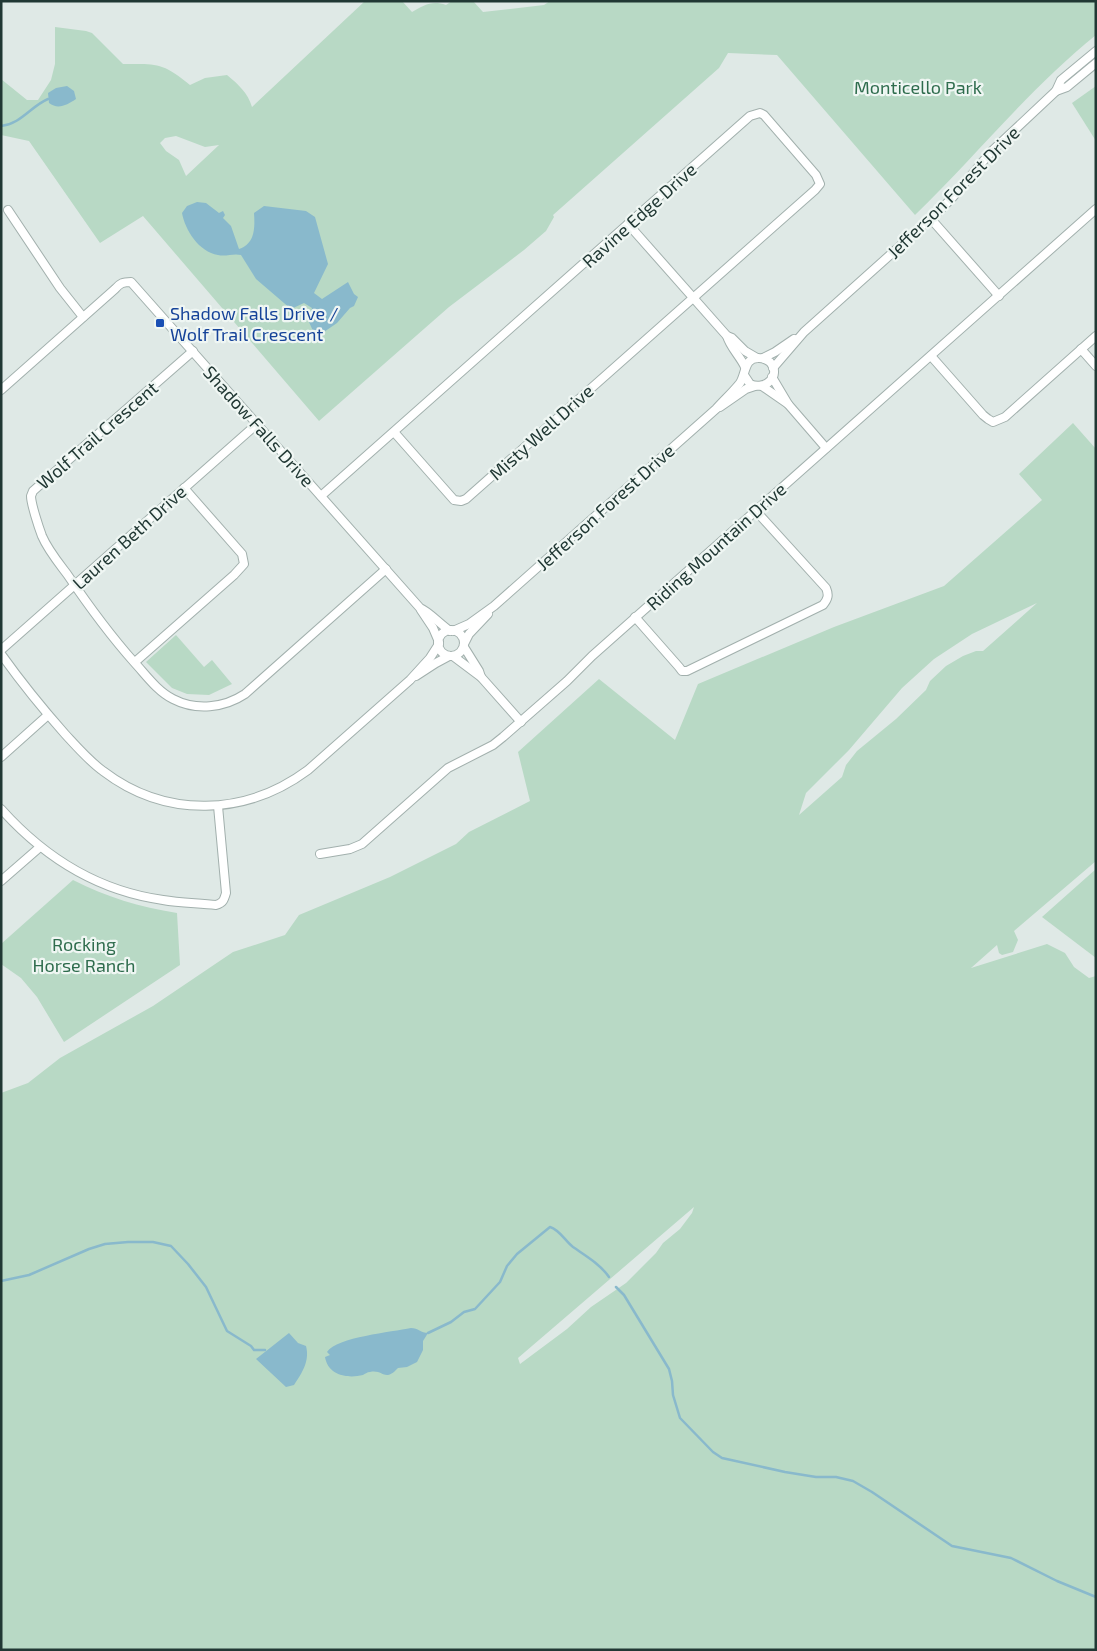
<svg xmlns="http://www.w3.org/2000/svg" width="1097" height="1651" viewBox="0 0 1097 1651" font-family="'Exo 2',sans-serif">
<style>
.green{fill:#b8d9c5;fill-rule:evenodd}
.water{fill:#89b9cc}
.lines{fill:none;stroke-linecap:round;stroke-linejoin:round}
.stream{stroke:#89b9cc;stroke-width:2.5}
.minor-casing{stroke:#a2b0ad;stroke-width:10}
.minor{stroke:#fff;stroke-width:8}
.transit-dot{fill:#1a4fb4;stroke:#eff6f3;stroke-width:2}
.labels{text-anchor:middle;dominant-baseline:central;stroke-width:4.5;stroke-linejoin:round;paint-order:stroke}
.park-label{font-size:18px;fill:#2e6c4d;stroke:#eff6f3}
.street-label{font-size:18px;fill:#213834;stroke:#eff6f3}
.transit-label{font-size:18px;fill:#164399;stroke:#eff6f3;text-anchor:start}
</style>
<rect width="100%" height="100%" fill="#dfe9e6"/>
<!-- green -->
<g class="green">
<path d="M365,1H402L412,12C424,5 432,0 446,5L452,1H473L483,12L544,5L550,1H1096V35C1029,89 976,156 915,215L777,55L728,53L719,68L553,215L554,217L546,231L524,250L449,307L319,421L143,216L100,243L29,141L1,135V79L27,100H38L51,80L55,64V27L86,31L92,33L123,64C157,64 162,62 190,85L205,78L227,75C238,84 248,93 252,107ZM176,136L205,147L219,145L186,176L179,160L166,151L160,143L165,138Z"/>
<path d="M1096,86V141L1072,103Z"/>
<path d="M1073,423L1096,449V861L1014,931L1018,940L1013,952L1002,955L999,953L997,945L971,968L1047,944L1065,953L1074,967L1089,978L1096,976V1650H1V1093L28,1083L60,1058L153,1006L233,952L285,935L299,915L390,877L456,844L469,832L530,801L518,752L599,679L675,740L698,684L834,627L944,586L1042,500L1019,474ZM1037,603L983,651H976L963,656L946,666L930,681L926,690L896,719L857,751L846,765L842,777L799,815L806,793L849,750L902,688L934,659L972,634ZM694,1207L692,1213L680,1229L663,1243L656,1253L626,1283L591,1307L567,1329L520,1364L518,1358Z"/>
<path d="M176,635L204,667L212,660L232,684L209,695L187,694L172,688L146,662Z"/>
<path d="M1096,869V958L1042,917Z"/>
<path d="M73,880C106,897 140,907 177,913L180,965L64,1042L37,997L21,978L1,964V944Z"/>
</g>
<!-- water -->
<g class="water">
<path d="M67,86L74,91L76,99C67,105 58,110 49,103L48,93L56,88Z"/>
<path d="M197,202L206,203L219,213L223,211L225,215L223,218L231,226L239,249C255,244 255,228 254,213L264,206L306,211L315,217L328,264L314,293L322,299L348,282L354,294L358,297L354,306L350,308L337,323L321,334L313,331L309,322L312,308L304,303L291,309L256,279L241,255C233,253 226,257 218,255C199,252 185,230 182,213L187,206Z"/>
<path d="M411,1328C418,1328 421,1333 428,1333L423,1341V1350L417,1362L407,1367L398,1368C384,1383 384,1369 370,1372C367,1372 365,1374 363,1375C347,1379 328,1375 325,1357L330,1355L327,1352C337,1337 392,1332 411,1328Z"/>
<path d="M289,1333L298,1343L306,1346C310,1361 302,1373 294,1385L286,1387L256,1359Z"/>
</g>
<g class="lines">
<!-- stream -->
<g class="stream">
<path d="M1,126C21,124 31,106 48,99"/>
<path d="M1,1281L29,1275L89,1249L105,1244L128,1242H153L171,1246L188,1264L206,1287L227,1331L251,1346L254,1350H265"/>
<path d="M616,1287L624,1295L669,1369L672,1381L673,1395L680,1418L713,1452L722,1458L785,1472L816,1477H836L853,1481L872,1492L952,1546L1011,1558L1057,1581L1096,1597"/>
<path d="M428,1333L451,1322L464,1312L475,1309L500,1282L507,1266L517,1254L550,1227C560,1230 565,1241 573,1247C586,1256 600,1264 609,1277"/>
</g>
<!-- minor casing -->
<g class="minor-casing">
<g id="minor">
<path d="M1056,91L1067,87L1096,63"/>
<path d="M8,210L60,288L83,317"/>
<path d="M931,219L999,296"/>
<path d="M628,224L727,336L732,338L745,351L757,358"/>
<path d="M727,336C730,347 740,356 745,367"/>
<path d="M1081,349L1096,366"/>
<path d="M193,351L33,491L31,496C31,504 39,528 42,536C48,550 58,562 67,574C88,605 109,634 134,662C146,675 157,691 173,699C196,711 224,708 245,694L386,569"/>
<path d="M931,356L983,415L988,419L993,422L1005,417L1096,336"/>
<path d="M763,358L775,352L794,339"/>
<path d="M773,368L804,332L938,212L952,198L991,152L1056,91L1061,80L1096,51"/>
<path d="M772,377L788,404L826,448"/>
<path d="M762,386L788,404"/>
<path d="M1,390L115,289C120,283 123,282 131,282L420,608C428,611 441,625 450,631"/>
<path d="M720,407L746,389L755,386"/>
<path d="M321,496L750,116L760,113L764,115L816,175L820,184L815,190L466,499L461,501L454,500L394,432"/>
<path d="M421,610L433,628L439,642"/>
<path d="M635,617L679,667L682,671H687L823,605C828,599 829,595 826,588L756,511"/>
<circle cx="451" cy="643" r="13"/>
<path d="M453,631L469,624L494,606L716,409C724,400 733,392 740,383C746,374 744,357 759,358C763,358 767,360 770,362C782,376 765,391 750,384L744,375"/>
<path d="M464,644L469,634L488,614"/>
<path d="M464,647L479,671L481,677"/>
<path d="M1,650L257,424"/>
<path d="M1,654C21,682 42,708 65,734C77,747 89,761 103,771C166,819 246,816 308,770L410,680L430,658L439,644"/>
<path d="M453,656L481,677L521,722"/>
<path d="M135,662L234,575L244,564L242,554L184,488"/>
<path d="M416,676L436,663L449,656"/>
<path d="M1,757L48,715"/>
<path d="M1,809C44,857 98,891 163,900C180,903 199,903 216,905C223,903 224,900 226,893L218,806"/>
<path d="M320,854L350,849L362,844L448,768L493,745L503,737L567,681L592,656L1096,209"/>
<path d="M1,881L40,847"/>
</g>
</g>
<!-- minor -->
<use href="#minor" class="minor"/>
</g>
<!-- markers -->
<rect class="transit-dot" x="155" y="318" width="10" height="10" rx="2.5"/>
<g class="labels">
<!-- park labels -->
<g class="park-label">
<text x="918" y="87">Monticello Park</text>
<text x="84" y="944">Rocking<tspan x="84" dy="21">Horse Ranch</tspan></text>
</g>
<!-- street labels -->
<g class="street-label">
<text transform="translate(953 192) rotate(-45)">Jefferson Forest Drive</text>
<text transform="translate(639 215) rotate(-42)">Ravine Edge Drive</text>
<text transform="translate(259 426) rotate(48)">Shadow Falls Drive</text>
<text transform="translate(541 432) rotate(-42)">Misty Well Drive</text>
<text transform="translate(97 435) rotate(-41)">Wolf Trail Crescent</text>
<text transform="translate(605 507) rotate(-42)">Jefferson Forest Drive</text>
<text transform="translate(129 537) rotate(-42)">Lauren Beth Drive</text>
<text transform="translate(716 546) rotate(-42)">Riding Mountain Drive</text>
</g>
<!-- transit labels -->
<g class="transit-label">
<text x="170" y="313">Shadow Falls Drive /<tspan x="170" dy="21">Wolf Trail Crescent</tspan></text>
</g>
</g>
<!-- border -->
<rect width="1097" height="1651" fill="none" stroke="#213834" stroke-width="5"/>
</svg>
